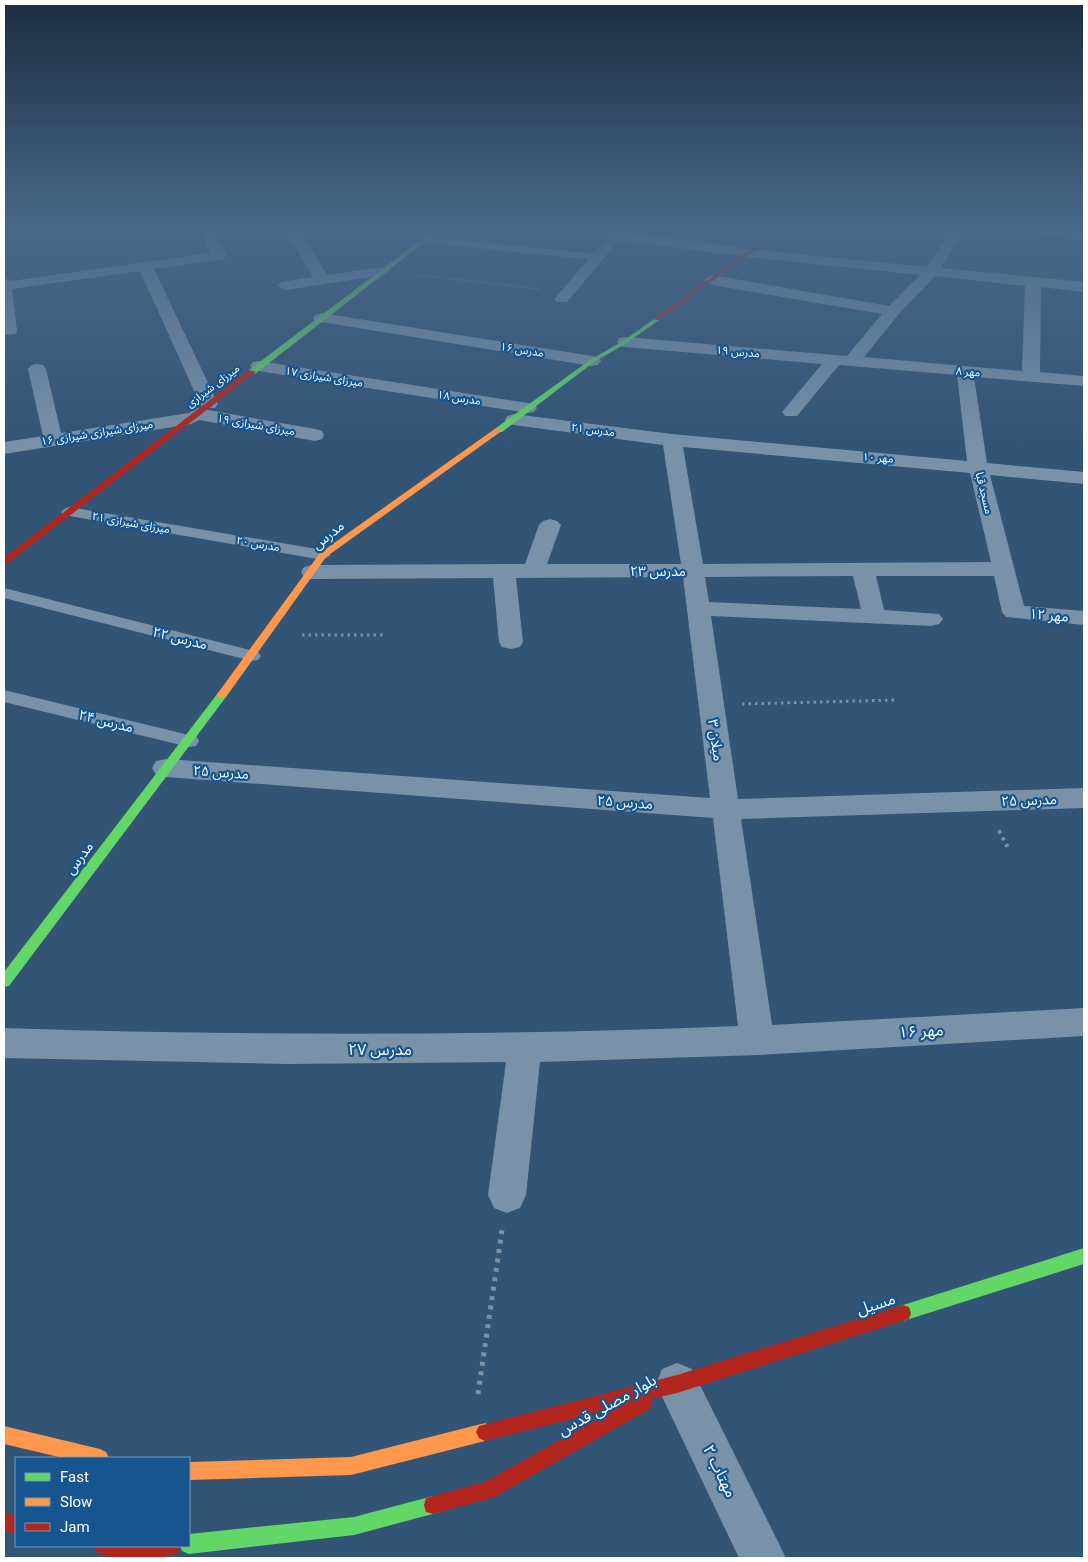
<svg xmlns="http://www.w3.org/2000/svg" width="1088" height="1562" viewBox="0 0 1088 1562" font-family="Roboto,'Noto Sans Arabic',sans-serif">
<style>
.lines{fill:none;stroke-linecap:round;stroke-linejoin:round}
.path-far3{stroke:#7a92a8;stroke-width:2;stroke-dasharray:1 2;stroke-linecap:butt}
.path-far2{stroke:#7a92a8;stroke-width:3;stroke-dasharray:2.5 4;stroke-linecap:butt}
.path-far1{stroke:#7a92a8;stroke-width:4;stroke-dasharray:3 4.5;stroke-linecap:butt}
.path{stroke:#7a92a8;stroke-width:5;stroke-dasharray:4 5.5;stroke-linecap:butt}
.lane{fill:#7a92a8;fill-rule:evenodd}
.street{fill:#7a92a8;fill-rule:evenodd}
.fast{fill:#63d668;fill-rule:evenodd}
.slow{fill:#ff974d;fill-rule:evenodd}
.jam{fill:#b3261e;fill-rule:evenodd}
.labels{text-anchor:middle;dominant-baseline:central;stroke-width:4.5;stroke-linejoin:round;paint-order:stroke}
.far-street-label{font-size:11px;fill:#fff;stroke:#175590}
.street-label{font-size:14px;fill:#fff;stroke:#175590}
.near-street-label{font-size:16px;fill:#fff;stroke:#175590}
</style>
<rect width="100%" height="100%" fill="#325475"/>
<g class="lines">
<!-- path-far3 -->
<path class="path-far3" d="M418,275L539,289"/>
<!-- path-far2 -->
<g class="path-far2">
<path d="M302,635H385"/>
<path d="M742,704L895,700"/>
<path d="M999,830L1000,832"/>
</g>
<!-- path-far1 -->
<path class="path-far1" d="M999,831L1008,848"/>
<!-- path -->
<path class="path" d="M478,1394L502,1230"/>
<!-- lane -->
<g class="lane">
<path d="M424,237L597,254L602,257L597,260L420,242V238Z"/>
<path d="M69,507L323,550L331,555L323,560L64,515L61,512L64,509Z"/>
<path d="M4,588L258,652L261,656L258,660L252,661L4,598Z"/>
<path d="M4,690L189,735L196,736L199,741L196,746L189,747L4,702Z"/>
</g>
<!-- street -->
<g class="street">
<path d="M200,230H214L226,256L224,259L154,269L218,404L215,408H203L200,404L140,271L12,289L17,331L15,334L4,335V278L11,281L210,253Z"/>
<path d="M285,230H299L327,275L383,267L390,271L383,275L286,290L281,288L278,285L281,282L313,277Z"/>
<path d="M613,230H627L625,232L748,249L927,267L950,230H964L941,268L1084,282V292L1041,287L1040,372L1084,376V386L974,377L987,463L1084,472V484L990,475L1024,606L1084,611V625L1006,617L1002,612L994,576H876L884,610L939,614L943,619L939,624L931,626L711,616L738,799L1084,788V808L741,819L772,1025L1084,1008V1036L759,1055L540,1062L526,1195L520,1208L507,1213L494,1208L488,1195L506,1062L287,1064L4,1058V1028C249,1036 494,1036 738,1026L713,818L166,777L156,775L152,768L156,761L166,759L710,798L683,577L516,578L523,642L520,647L511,649L502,647L499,642L493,578L312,579L304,577L301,572L304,567L312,565L525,564L539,525L543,521L550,519L557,521L561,525L547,564H681L663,445L507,424L505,420L507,416L514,414L672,434L967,461L957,375L839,365L797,416H785L782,412L822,364L625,347L619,346L617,342L619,338L625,337L847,356L882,314L712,285L704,280L712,275L889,306L920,275L748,257L619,240L567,302H557L554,299L557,296ZM935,276L1025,286L1022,371L864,357L899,314ZM683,447L970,473L991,562L703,564ZM853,576L861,609L709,602L705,577Z"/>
<path d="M1025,230L1084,232V240L1032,234Z"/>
<path d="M321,313L592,356L598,357L601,361L598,365L592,366L315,321L313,318L315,315Z"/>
<path d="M259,361L528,403L534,404L537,408L534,412L528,413L253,370L250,366L253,362Z"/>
<path d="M37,364L43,365L46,369L61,433L189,413L197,408L315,429L322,431L324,435L322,439L315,441L199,420L191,424L4,454V442L43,436L28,369L31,365Z"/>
<path d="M677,1363L692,1369L786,1558H739L656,1384L662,1369Z"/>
</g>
<!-- fast -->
<g class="fast">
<path d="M434,230H440L255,374H249V370Z"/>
<path d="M657,317L659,318V320L627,343L594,362L502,432H496V428L590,360L623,341Z"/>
<path d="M222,692L226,693L227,695L226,697L9,986L4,987V972L218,693Z"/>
<path d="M1084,1248V1264L903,1321L897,1319L895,1313L897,1307L903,1305Z"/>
<path d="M433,1496L440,1498L442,1505L440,1512L354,1535L189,1554L182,1551L180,1546H189V1534L354,1517Z"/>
</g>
<!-- slow -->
<g class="slow">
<path d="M496,428L503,430L326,557L226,697H218L217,695L218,693L320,553Z"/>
<path d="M485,1423L491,1426L494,1432L491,1438L485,1441L351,1475L189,1480V1462L351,1457Z"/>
<path d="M4,1426L100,1449L106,1452L109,1458H63L4,1444Z"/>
</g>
<!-- jam -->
<g class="jam">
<path d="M783,230H789L750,254L659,320H655V318L746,252Z"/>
<path d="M249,370L256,372L7,564L4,565V558Z"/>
<path d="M903,1305L909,1307L911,1313L909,1319L677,1393L651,1399L653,1403L650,1409L495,1497L433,1514L426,1512L424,1505L426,1498L485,1482L619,1407L485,1441L479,1438L476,1432L479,1426L677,1375Z"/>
<path d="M4,1513L16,1516V1534L4,1531Z"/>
<path d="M95,1546H181L178,1553C155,1562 119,1562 97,1553Z"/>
</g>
</g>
<!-- sky -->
<linearGradient id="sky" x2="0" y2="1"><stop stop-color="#1c2e40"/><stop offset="0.51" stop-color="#496789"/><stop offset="1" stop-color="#496789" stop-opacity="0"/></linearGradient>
<rect width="1088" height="448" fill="url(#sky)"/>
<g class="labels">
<!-- far-street labels -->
<g class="far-street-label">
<text transform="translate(522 350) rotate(9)">مدرس ۱۶</text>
<text transform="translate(738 352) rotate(5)">مدرس ۱۹</text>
<text transform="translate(968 372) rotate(5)">مهر ۸</text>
<text transform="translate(324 377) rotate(9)">میرزای شیرازی ۱۷</text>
<text transform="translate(213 386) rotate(-37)">میرزای شیرازی</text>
<text transform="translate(459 398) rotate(9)">مدرس ۱۸</text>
<text transform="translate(256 425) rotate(10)">میرزای شیرازی ۱۹</text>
<text transform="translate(593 430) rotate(7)">مدرس ۲۱</text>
<text transform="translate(97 433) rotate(-9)">میرزای شیرازی شیرازی ۱۶</text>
<text transform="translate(878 458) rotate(5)">مهر ۱۰</text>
<text transform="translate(984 493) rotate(76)">مسجد قبا</text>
<text transform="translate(131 523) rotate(10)">میرزای شیرازی ۲۱</text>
<text transform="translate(258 544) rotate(10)">مدرس ۲۰</text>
</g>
<!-- street labels -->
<g class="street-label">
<text transform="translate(328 535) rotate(-39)">مدرس</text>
<text x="658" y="571">مدرس ۲۳</text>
<text transform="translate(1049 615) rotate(5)">مهر ۱۲</text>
<text transform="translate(180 638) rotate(14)">مدرس ۲۲</text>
<text transform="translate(106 721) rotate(14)">مدرس ۲۴</text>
<text transform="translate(716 740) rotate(82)">میلان ۳</text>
<text transform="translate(221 772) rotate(4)">مدرس ۲۵</text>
<text transform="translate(1029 800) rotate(-2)">مدرس ۲۵</text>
<text transform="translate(625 802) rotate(4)">مدرس ۲۵</text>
<text transform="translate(79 858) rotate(-53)">مدرس</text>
</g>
<!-- near-street labels -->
<g class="near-street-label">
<text transform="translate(921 1031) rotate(-3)">مهر ۱۶</text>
<text x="380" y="1049">مدرس ۲۷</text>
<text transform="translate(876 1304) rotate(-18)">مسیل</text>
<text transform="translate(607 1405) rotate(-29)">بلوار مصلی قدس</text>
<text transform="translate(720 1471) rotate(64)">مهتاب ۲</text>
</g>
</g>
<!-- border -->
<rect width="1088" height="1562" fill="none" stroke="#ffffff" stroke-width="10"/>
<!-- legend -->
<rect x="15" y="1457" width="175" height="90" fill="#175590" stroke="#7499bc"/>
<rect x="25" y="1473" width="25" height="8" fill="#63d668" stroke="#7499bc"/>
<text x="60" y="1482" font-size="15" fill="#ffffff">Fast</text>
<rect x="25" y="1498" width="25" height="8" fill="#ff974d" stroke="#7499bc"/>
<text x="60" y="1507" font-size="15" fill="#ffffff">Slow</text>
<rect x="25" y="1523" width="25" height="8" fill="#b3261e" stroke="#7499bc"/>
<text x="60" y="1532" font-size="15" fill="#ffffff">Jam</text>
</svg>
